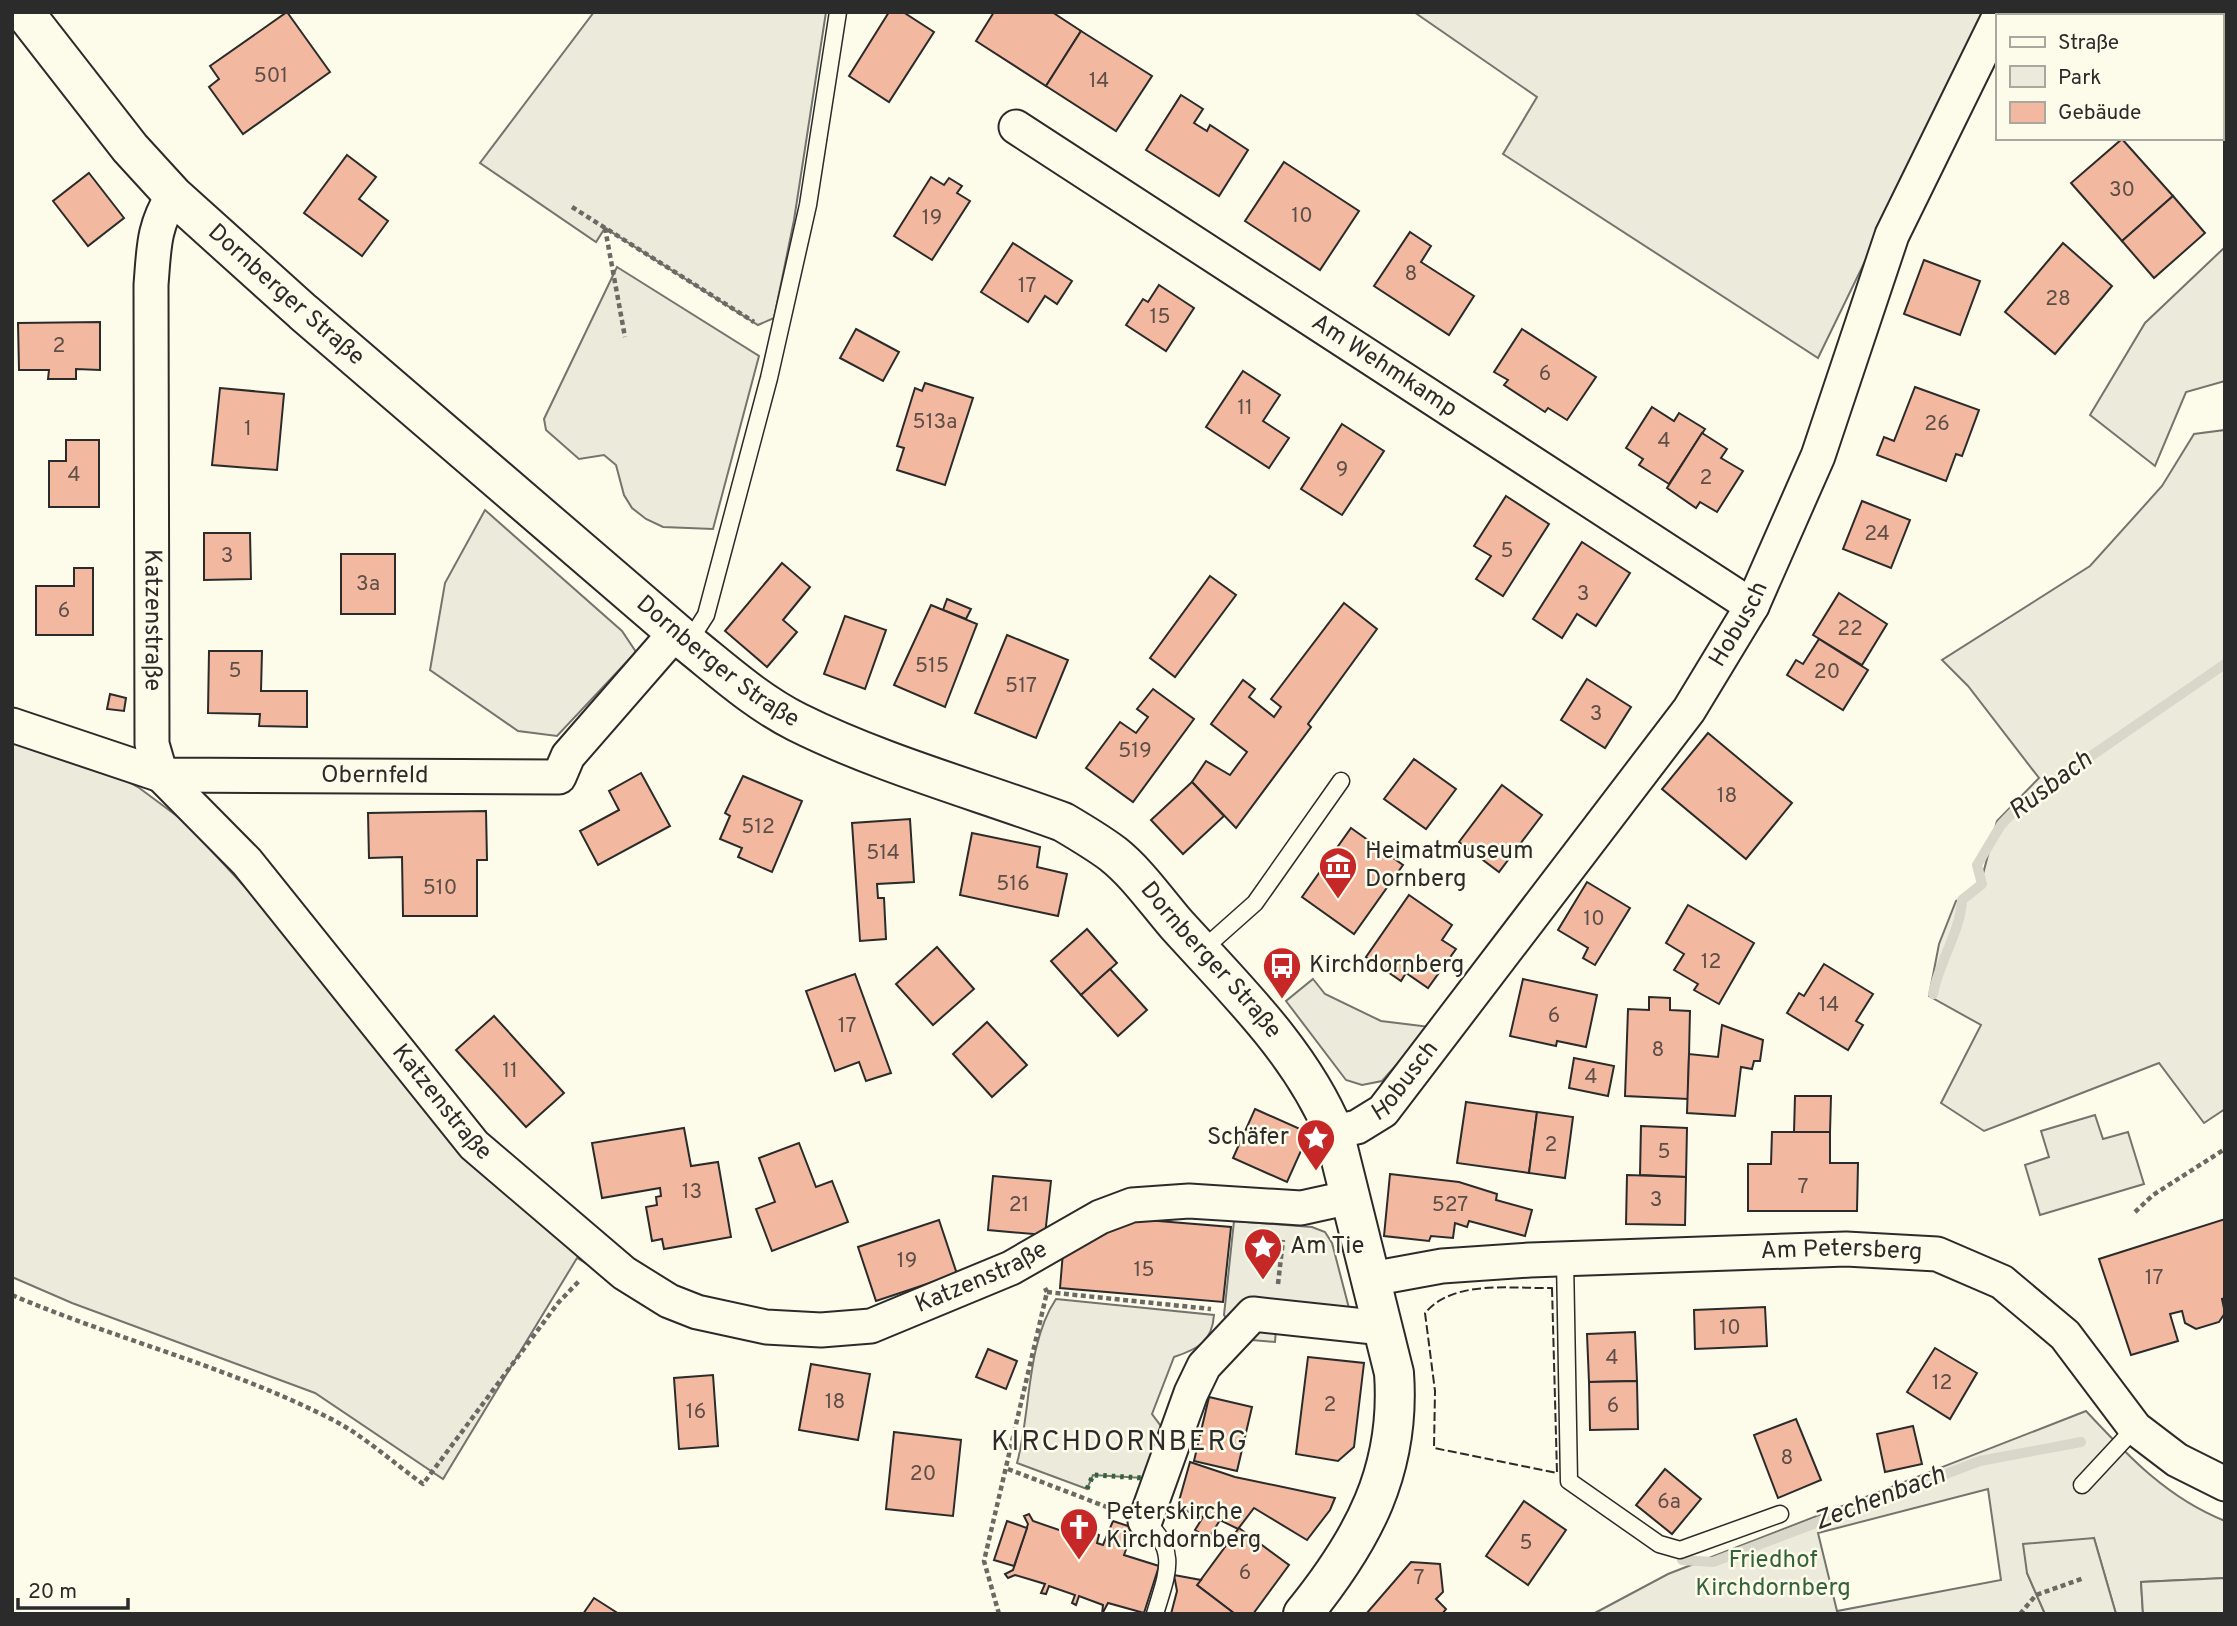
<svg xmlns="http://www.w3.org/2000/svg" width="2237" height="1626" viewBox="0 0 2237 1626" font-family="Overpass,sans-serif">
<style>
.green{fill:#ecebdb;stroke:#74746e;stroke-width:2;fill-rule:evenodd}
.parking{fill:#eceadb;stroke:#74746e;stroke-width:2}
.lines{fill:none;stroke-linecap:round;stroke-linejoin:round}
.stream{stroke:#d8d7c9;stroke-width:10}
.building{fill:#f2b8a0;stroke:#2b2b2b;stroke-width:2}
.lane-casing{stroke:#2b2b2b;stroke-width:19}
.street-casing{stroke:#2b2b2b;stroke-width:37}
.secondary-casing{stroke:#2b2b2b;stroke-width:42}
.path{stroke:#6a6964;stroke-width:4.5;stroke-dasharray:5 3.5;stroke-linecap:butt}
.lane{stroke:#fdfbea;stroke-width:16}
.street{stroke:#fdfbea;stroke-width:33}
.secondary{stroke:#fdfbea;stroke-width:38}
.hedge{stroke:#34623c;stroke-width:5;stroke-dasharray:3.5 5;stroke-linecap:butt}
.fence{stroke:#2b2b2b;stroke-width:2;stroke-dasharray:9 3.5;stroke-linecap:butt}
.labels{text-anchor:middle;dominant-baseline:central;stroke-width:5;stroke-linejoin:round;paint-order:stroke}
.number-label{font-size:21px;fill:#5d4e48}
.street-label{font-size:24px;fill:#2b2b2b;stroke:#fdfbea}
.poi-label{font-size:24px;fill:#2b2b2b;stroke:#fdfbea;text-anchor:start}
.park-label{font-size:24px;fill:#34623c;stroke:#fdfbea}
.water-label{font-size:26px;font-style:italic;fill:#2b2b2b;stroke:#fdfbea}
.quarter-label{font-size:28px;letter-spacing:2px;fill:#2b2b2b;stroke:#fdfbea}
</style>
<rect width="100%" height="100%" fill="#fdfbea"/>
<!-- green -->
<g class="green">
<path d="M594,12H826L794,220L774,318L758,325L605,228L596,242L480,163Z"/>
<path d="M1414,12H1986L1818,358L1503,154L1537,97Z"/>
<path d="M2225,247V381L2186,392L2155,466L2090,415L2145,323Z"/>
<path d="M2225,430V1109L2204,1123L2159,1063L1984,1131L1941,1103L1981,1025L1929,996L1939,944L1956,901L1979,889L1997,821L2039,778L1968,686L1942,660L2090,566L2162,486L2194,434Z"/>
<path d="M485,510L622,631L636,652L557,736L518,731L430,670L445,583Z"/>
<path d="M12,736L91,761L138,787L185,822L278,923L637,1294L577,1258L443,1479L315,1393L72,1303L12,1277Z"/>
<path d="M1056,1299L1214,1315C1212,1342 1198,1349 1174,1357L1152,1414L1163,1429L1143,1478L1093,1475L1087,1489L1017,1463C1031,1412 1026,1344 1056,1299Z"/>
<path d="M2086,1411C2128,1456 2167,1498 2225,1521V1578L2141,1582L2143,1614H2116L2094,1538L2027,1573L2045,1614H1593L1668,1574ZM1988,1489L2001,1580L1837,1611L1818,1533Z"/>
</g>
<!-- parking -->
<g class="parking">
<path d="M617,267L759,356L713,529L663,527L646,519L632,508L624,495L616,465L604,455L579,459L546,430L544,419Z"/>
<path d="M1313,979L1325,994L1381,1021L1430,1027L1382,1081L1362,1085L1346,1080L1286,1001Z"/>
<path d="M2095,1115L2103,1139L2128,1132L2144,1184L2040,1215L2025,1165L2049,1157L2041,1131Z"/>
<path d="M1234,1221L1312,1227L1325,1232L1332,1243L1356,1335L1276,1329L1275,1342L1240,1339L1224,1315Z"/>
<path d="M2094,1538L2116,1614H2045L2027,1573L2023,1544Z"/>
<path d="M2225,1578V1614H2143L2141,1582Z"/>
</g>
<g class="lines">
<!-- stream -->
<g class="stream">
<path d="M1933,994C1939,962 1961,930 1962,900L1982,884L1977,865L2001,825L2021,804L2225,664"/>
<path d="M1682,1560L1713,1562L1980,1461L2081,1442"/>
</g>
</g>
<!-- building -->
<g class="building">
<path d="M287,12L330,72L243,134L209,87L219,79L210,66Z"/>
<path d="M889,12H903L934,32L889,102L849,76Z"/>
<path d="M994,12H1052L1081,31L1046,86L976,41Z"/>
<path d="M1081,31L1152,76L1116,131L1046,86Z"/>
<path d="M2221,36L2225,39V83L2221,87Z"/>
<path d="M1181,95L1203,109L1194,123L1207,131L1210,125L1248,150L1219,196L1146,150Z"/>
<path d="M2122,139L2173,196L2122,241L2071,183Z"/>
<path d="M347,155L376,177L359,199L388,221L362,256L304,213Z"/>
<path d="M1284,162L1359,211L1320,270L1245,221Z"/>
<path d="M89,173L124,218L88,246L53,201Z"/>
<path d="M931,177L944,185L949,178L962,186L957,193L970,201L932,260L894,236Z"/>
<path d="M2173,196L2205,233L2154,278L2122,241Z"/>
<path d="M1410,232L1431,246L1421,262L1474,296L1449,335L1374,286Z"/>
<path d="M1013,243L1072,281L1057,304L1045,296L1028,322L981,292Z"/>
<path d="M2063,243L2112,286L2055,354L2005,312Z"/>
<path d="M1924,260L1980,281L1960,335L1904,314Z"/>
<path d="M1159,285L1194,308L1166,351L1126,325L1143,299L1148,302Z"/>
<path d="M100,322V370L76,369V379H48L49,370H19L18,323Z"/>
<path d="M856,329L899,352L883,381L840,358Z"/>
<path d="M1522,329L1596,377L1567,420L1548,408L1545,412L1504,385L1508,380L1494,372Z"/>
<path d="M1243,371L1280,395L1263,421L1289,438L1269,468L1206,427Z"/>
<path d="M925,383L973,398L945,485L897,470L904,448L897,446L915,388L922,391Z"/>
<path d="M1915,387L1979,410L1962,456L1956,454L1946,481L1877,455L1884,437L1894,441Z"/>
<path d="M220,388L284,394L277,470L212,465Z"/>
<path d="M1652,407L1674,421L1679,413L1705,429L1669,484L1639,465L1643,459L1626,448Z"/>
<path d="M1342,424L1384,451L1342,515L1301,489Z"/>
<path d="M1702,433L1727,449L1721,458L1743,471L1717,512L1700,502L1696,508L1667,488Z"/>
<path d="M66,440H99V507H49V461H66Z"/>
<path d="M1506,496L1549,524L1503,596L1476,579L1491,556L1474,546Z"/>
<path d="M1862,501L1910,520L1891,568L1843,549Z"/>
<path d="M204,533H250L251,579L204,580Z"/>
<path d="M1582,542L1630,573L1596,626L1577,614L1562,638L1533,619Z"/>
<rect x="341" y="554" width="54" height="60"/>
<path d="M782,563L810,587L783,620L797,632L767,667L725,631Z"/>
<path d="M74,568H93V635H36V586H74Z"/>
<path d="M1210,576L1236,595L1175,677L1150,658Z"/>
<path d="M1839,593L1887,624L1862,665L1813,635Z"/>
<path d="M947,599L971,609L966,619L943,610Z"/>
<path d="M1344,603L1377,629L1308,724L1311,727L1236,828L1192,782L1206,761L1230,775L1247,752L1211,724L1243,680L1255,689L1249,697L1274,717L1281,707L1271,699Z"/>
<path d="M931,605L977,624L945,707L894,685Z"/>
<path d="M845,616L886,630L865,689L824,674Z"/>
<path d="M1007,635L1068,660L1036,738L975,713Z"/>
<path d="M1819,639L1868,670L1843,710L1787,675L1796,660L1803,664Z"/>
<path d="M209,651H262L261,691H307V727L259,726L260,714L208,713Z"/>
<path d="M1587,679L1631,707L1605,748L1561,720Z"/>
<path d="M1153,689L1194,719L1133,802L1086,768L1120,722L1136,733L1148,717L1137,709Z"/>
<path d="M110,694L126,698L124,711L107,709Z"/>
<path d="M1708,733L1792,803L1746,859L1662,789Z"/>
<path d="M1414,759L1456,789L1426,829L1384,799Z"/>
<path d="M641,773L670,826L598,865L580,831L619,810L609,791Z"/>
<path d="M743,776L802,801L772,872L738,857L742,848L720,839L730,816L725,813Z"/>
<path d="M1192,782L1224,816L1183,854L1151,820Z"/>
<path d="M1502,785L1542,815L1499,872L1459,842Z"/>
<path d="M486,811L487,860H477V916H403L402,857L369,858L368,813Z"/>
<path d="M910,819L914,882L877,884L878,898H884L886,939L860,941L852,823Z"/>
<path d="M1351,828L1403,865L1354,934L1302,897Z"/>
<path d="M972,833L1040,847L1037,867L1067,874L1058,916L960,895Z"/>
<path d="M1587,882L1630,908L1595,965L1583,958L1588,948L1558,930Z"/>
<path d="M1409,895L1452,925L1442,940L1456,949L1428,988L1406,973L1401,981L1366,957Z"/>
<path d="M1688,905L1754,943L1719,1004L1694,990L1698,984L1674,970L1684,954L1666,943Z"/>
<path d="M1087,929L1117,963L1081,995L1051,961Z"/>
<path d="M937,947L974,989L933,1025L896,984Z"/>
<path d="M1824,964L1873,994L1856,1021L1863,1025L1848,1050L1787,1013L1799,993L1804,996Z"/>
<path d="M1110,969L1147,1010L1118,1036L1081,995Z"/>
<path d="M855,974L891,1073L866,1081L859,1062L835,1071L806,991Z"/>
<path d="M1523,979L1597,995L1586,1047L1557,1041L1556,1046L1510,1036Z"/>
<path d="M1649,997L1670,998V1010L1690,1011L1688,1099L1625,1096L1628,1009L1649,1010Z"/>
<path d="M494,1016L564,1093L526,1127L456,1050Z"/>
<path d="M987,1022L1027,1065L992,1097L953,1054Z"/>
<path d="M1722,1025L1763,1040L1760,1061H1754L1752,1069L1741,1067L1735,1116L1687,1113L1689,1054L1718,1057Z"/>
<path d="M1574,1058L1614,1066L1608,1096L1569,1088Z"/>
<path d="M1795,1096H1831L1830,1132H1794Z"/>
<path d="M1466,1102L1537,1112L1529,1173L1457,1163Z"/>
<path d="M1255,1109L1309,1133L1287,1182L1233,1158Z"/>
<path d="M1537,1112L1573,1117L1565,1178L1529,1173Z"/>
<path d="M1641,1126L1687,1128L1686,1177L1640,1175Z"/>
<path d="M684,1128L691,1166L718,1162L731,1237L664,1249L662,1239L652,1241L646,1207L657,1205L656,1197L661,1196L660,1188L602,1198L592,1143Z"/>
<path d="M1772,1132H1830V1163H1858L1857,1211H1748V1164H1771Z"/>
<path d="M799,1143L816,1187L832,1181L848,1222L772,1251L756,1209L775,1202L759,1158Z"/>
<path d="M1390,1174L1459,1182L1497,1194L1496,1200L1532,1210L1525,1236L1469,1221L1467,1227L1455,1223L1453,1238L1431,1236L1429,1241L1384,1236Z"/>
<path d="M1627,1175L1686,1177L1685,1225L1626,1224Z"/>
<path d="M993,1176L1051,1181L1045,1235L988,1230Z"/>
<path d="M1134,1219L1231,1227L1223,1302L1060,1288L1063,1252Z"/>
<path d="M2225,1219V1298L2222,1299L2225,1313L2219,1322L2196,1329L2185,1323L2182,1311L2170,1314L2178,1341L2131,1355L2099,1259Z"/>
<path d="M939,1220L957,1274L876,1301L858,1247Z"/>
<path d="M1765,1307L1767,1346L1695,1349L1694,1310Z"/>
<path d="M1635,1332L1637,1381L1589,1382L1587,1334Z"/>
<path d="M1935,1348L1977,1373L1950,1419L1907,1392Z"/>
<path d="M988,1349L1017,1361L1006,1389L976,1377Z"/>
<path d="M1308,1357L1364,1363L1354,1447L1338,1461L1296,1454Z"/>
<path d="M811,1364L870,1374L858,1440L799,1430Z"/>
<path d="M713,1375L718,1446L679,1449L674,1378Z"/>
<path d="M1637,1381L1638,1429L1590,1430L1589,1382Z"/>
<path d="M1209,1397L1252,1407L1237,1471L1194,1461Z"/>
<path d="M1796,1419L1821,1480L1778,1498L1754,1435Z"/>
<path d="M1913,1426L1922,1464L1885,1472L1877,1434Z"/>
<path d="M894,1432L961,1440L953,1516L886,1509Z"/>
<path d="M1190,1462L1235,1477L1335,1498L1330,1510L1307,1540L1254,1508L1238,1529L1220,1520L1209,1538L1195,1530L1203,1517L1177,1508Z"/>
<path d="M1665,1469L1701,1499L1672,1534L1636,1505Z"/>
<path d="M1524,1501L1566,1530L1528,1585L1486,1556Z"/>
<path d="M1029,1514L1033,1521L1062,1531L1065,1523L1070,1525L1067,1533L1092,1541L1095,1533L1099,1535L1097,1543L1103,1545L1113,1521L1134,1528L1124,1555L1159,1566L1144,1613L1108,1603L1102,1614L1103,1605L1079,1596L1076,1605L1072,1603L1075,1595L1049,1586L1046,1594L1041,1593L1045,1584L1015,1575L1008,1578L1005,1574L1013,1570L1028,1524L1024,1516Z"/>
<path d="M1007,1521L1027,1528L1014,1566L994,1560Z"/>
<path d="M1239,1528L1289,1565L1253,1614H1235L1197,1585Z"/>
<path d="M1411,1562L1440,1564L1443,1592L1436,1599L1446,1609L1442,1614H1366Z"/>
<path d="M1174,1575L1201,1580L1197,1585L1235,1614H1171L1177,1591Z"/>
<path d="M594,1598L619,1614H583Z"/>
</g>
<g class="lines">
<!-- lane casing -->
<g class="lane-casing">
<g id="lane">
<path d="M688,643L706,615L769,378L808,205L838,12"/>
<path d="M1201,951L1255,903L1341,781"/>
<path d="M1565,1259L1569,1481L1659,1544L1680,1550L1780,1514"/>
<path d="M2082,1485L2135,1428"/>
<path d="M1145,1521C1180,1551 1166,1576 1155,1614"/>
</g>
</g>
<!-- street casing -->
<g class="street-casing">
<g id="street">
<path id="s1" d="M1016,127L1752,606"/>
<path id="s2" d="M173,195C153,227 154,248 151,285L152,744L161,775L247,862L474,1145L624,1273L669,1301L697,1312L766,1327L821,1330L871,1326L1011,1268L1100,1217L1132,1205L1189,1201L1301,1208L1351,1197"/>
<path id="s3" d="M12,725L161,775L559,777L568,756L676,632"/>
<path id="s4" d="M1334,1132L1357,1127L1383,1111L1689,710L1752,606L1818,456L1892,235L1997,21"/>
<path id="s5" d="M1371,1279L1442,1266L1530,1260L1846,1249L1937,1254L2002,1282L2065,1335L2135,1428L2177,1460L2225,1484"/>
<path d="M1145,1521L1191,1393L1204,1366L1253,1314L1383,1328"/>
</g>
</g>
<!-- secondary casing -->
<g class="secondary-casing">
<g id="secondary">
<path id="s6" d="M24,12L130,148L173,195L303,312L688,643C723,671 757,702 797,722C879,763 976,790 1063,822C1080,832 1097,842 1113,854C1137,873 1157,902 1177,925C1235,989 1301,1052 1334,1132L1394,1373C1401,1470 1363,1540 1303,1614"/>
</g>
</g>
<!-- path -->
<g class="path">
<path d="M572,207L754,322"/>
<path d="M605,228L625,337"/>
<path d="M2135,1212L2153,1195L2225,1149"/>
<path d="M1278,1284L1283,1240"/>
<path d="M1047,1292L1211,1309"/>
<path d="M12,1295C115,1339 226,1366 327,1417C361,1433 392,1462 423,1484L558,1303L579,1281"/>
<path d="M1008,1469L1112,1509"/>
<path d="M999,1614L984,1561L1047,1292L1045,1288"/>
<path d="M2020,1614L2036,1595L2084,1578"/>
</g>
<!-- lane -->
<use href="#lane" class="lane"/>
<!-- street -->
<use href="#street" class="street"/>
<!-- secondary -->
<use href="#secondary" class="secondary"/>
<!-- hedge -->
<path class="hedge" d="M1087,1489L1093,1475L1143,1478"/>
<!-- fence -->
<path class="fence" d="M1552,1288L1557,1473L1434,1448L1435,1391L1425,1313C1454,1279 1511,1289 1552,1288Z"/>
</g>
<!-- icons -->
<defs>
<g id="museum-pin" transform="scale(2.0125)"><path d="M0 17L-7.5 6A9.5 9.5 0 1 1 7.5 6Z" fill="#c62828" stroke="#fdfbea"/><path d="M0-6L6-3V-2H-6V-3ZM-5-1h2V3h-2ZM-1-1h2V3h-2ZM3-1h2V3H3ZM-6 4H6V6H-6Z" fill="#fff"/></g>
<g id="bus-pin" transform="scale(2.0125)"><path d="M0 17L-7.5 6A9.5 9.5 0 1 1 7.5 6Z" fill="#c62828" stroke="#fdfbea"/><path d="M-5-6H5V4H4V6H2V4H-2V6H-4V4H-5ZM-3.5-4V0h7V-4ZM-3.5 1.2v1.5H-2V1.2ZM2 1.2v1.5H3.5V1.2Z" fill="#fff"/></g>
<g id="sight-pin" transform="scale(2.0125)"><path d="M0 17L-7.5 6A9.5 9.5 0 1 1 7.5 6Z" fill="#c62828" stroke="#fdfbea"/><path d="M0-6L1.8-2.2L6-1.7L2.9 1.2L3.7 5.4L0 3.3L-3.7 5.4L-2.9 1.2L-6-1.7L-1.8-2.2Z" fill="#fff"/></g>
<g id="church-pin" transform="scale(2.0125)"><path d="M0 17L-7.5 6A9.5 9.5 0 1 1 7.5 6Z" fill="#c62828" stroke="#fdfbea"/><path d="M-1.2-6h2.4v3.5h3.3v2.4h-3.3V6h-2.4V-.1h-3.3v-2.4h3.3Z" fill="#fff"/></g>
</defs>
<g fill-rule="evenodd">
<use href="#museum-pin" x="1338" y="866"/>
<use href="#bus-pin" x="1282" y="966"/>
<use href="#sight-pin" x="1316" y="1138"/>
<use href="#sight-pin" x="1263" y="1247"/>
<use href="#church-pin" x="1079" y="1527"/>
</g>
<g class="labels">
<!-- number labels -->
<g class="number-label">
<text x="271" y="76">501</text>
<text x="1099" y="81">14</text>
<text x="2122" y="190">30</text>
<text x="1302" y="216">10</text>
<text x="932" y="218">19</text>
<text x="1411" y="274">8</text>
<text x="1027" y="286">17</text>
<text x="2058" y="299">28</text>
<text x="1160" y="317">15</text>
<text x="59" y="346">2</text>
<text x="1545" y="374">6</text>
<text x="1245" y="408">11</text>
<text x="935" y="422">513a</text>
<text x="1937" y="424">26</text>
<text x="248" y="429">1</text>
<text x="1664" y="441">4</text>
<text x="1342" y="470">9</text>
<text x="74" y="475">4</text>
<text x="1706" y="478">2</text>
<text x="1877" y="534">24</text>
<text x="1507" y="551">5</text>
<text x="227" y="556">3</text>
<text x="368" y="584">3a</text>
<text x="1583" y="594">3</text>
<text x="64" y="611">6</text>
<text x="1850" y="629">22</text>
<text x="932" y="666">515</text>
<text x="235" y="671">5</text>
<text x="1827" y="672">20</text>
<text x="1021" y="686">517</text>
<text x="1596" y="714">3</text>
<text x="1135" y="751">519</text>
<text x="1727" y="796">18</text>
<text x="758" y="827">512</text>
<text x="883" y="853">514</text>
<text x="1013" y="884">516</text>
<text x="440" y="888">510</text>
<text x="1594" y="919">10</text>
<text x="1711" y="962">12</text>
<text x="1829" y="1005">14</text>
<text x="1554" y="1016">6</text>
<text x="847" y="1026">17</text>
<text x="1658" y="1050">8</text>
<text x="510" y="1071">11</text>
<text x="1591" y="1077">4</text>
<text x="1551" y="1145">2</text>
<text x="1664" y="1152">5</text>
<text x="1803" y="1187">7</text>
<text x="692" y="1192">13</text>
<text x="1656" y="1200">3</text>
<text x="1019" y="1205">21</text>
<text x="1450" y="1205">527</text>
<text x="907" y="1261">19</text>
<text x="1144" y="1270">15</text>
<text x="2154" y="1278">17</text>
<text x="1730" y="1328">10</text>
<text x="1612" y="1358">4</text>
<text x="1942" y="1383">12</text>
<text x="835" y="1402">18</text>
<text x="1330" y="1405">2</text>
<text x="1613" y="1406">6</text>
<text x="696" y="1412">16</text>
<text x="1787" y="1458">8</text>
<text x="923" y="1474">20</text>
<text x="1669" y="1502">6a</text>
<text x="1526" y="1543">5</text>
<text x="1245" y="1573">6</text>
<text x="1419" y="1578">7</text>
</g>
<!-- street labels -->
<g class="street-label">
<text stroke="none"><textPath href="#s6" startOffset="387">Dornberger Straße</textPath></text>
<text stroke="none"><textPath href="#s1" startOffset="439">Am Wehmkamp</textPath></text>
<text stroke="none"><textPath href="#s2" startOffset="429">Katzenstraße</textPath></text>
<text stroke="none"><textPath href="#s4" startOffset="658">Hobusch</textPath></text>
<text stroke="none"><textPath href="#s6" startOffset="954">Dornberger Straße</textPath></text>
<text stroke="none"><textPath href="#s3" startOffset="371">Obernfeld</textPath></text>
<text stroke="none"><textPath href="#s6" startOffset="1542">Dornberger Straße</textPath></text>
<text stroke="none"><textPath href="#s4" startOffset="91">Hobusch</textPath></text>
<text stroke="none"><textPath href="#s2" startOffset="1017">Katzenstraße</textPath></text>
<text stroke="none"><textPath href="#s5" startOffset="472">Am Petersberg</textPath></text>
<text stroke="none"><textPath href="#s2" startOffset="1647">Katzenstraße</textPath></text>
</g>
<!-- poi labels -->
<g class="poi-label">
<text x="1365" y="852">Heimatmuseum<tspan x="1365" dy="28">Dornberg</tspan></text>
<text x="1309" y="966">Kirchdornberg</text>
<text x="1289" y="1138" text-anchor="end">Schäfer</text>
<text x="1290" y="1247">Am Tie</text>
<text x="1106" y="1513">Peterskirche<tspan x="1106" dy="28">Kirchdornberg</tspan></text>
</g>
<!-- park labels -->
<g class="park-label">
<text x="1773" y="1561">Friedhof<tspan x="1773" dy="28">Kirchdornberg</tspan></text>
</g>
<!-- water labels -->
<g class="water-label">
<text transform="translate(2051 786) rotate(-37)">Rusbach</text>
<text transform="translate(1880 1499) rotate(-21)">Zechenbach</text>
</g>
<!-- quarter labels -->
<g class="quarter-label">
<text x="1120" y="1443">KIRCHDORNBERG</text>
</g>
</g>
<!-- border -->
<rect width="2237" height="1626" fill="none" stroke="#2b2b2b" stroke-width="28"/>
<!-- legend -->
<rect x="1996" y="14" width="228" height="126" fill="#fdfbea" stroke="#a9a89e" stroke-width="2"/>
<rect x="2010" y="37" width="35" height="10" fill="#fdfbea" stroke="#a9a89e" stroke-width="2"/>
<text x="2058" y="49" font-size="21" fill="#2b2b2b">Straße</text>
<rect x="2010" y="66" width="35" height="21" fill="#ecebdb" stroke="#a9a89e" stroke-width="2"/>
<text x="2058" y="84" font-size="21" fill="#2b2b2b">Park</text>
<rect x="2010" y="102" width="35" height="21" fill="#f2b8a0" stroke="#a9a89e" stroke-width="2"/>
<text x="2058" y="119" font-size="21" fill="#2b2b2b">Gebäude</text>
<!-- scale -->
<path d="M18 1598v10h110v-10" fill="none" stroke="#2b2b2b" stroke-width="3.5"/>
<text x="28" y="1598" font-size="21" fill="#2b2b2b" stroke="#fdfbea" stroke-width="5" paint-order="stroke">20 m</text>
</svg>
